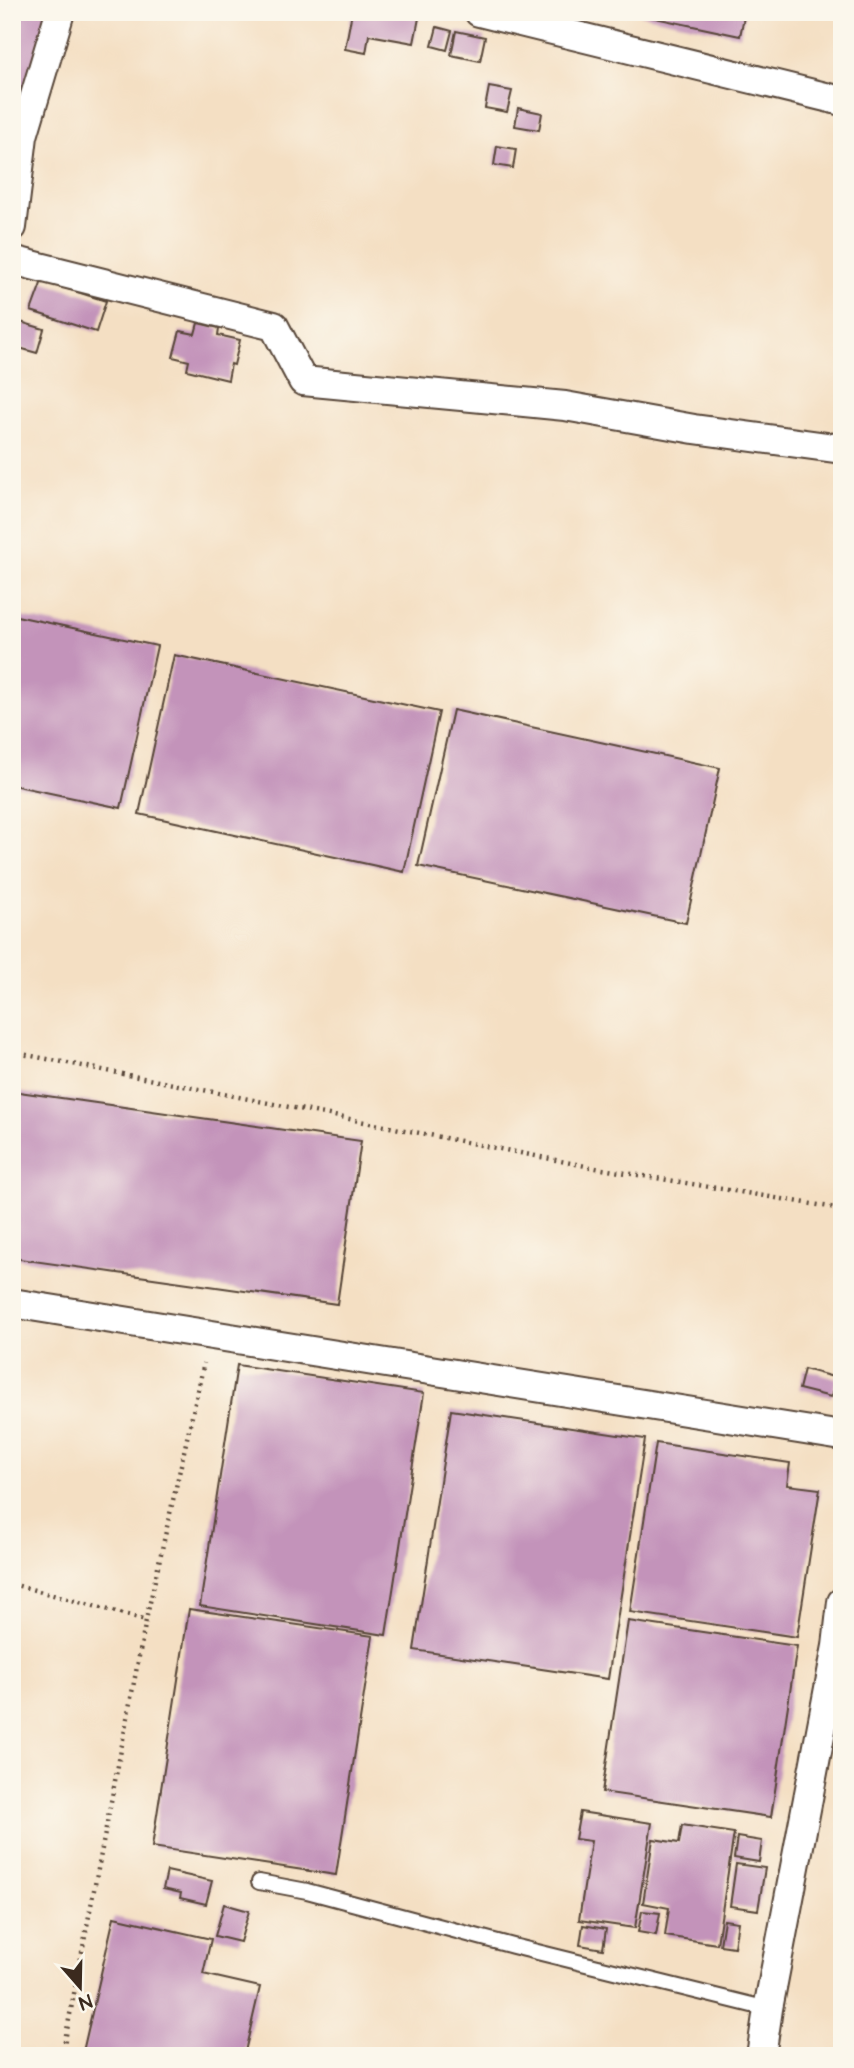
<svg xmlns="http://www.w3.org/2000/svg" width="854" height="2068" viewBox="0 0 854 2068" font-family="'Architects Daughter',sans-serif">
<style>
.building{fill:#c393ba}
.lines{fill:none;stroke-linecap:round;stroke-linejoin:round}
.lane-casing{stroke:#574537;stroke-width:18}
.street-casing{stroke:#574537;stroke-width:32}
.path{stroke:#574537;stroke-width:4.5;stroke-dasharray:2 5;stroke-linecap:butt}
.lane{stroke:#fff;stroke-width:14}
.street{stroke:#fff;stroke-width:28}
</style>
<rect width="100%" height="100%" fill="#fbf7ec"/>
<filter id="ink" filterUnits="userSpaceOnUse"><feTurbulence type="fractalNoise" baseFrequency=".0143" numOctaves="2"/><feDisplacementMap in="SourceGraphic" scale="14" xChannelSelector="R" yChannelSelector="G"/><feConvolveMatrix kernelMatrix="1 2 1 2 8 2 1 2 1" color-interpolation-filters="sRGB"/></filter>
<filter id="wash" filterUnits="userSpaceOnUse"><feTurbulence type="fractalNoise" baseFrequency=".00686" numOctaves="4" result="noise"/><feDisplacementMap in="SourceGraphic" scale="28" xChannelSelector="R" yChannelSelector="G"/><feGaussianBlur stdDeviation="1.57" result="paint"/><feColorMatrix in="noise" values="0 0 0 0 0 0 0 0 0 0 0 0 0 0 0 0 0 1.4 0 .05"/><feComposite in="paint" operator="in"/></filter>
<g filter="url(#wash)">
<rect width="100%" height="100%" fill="#f4dfc3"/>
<g id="blocks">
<!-- building -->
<g class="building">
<path d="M12,12H48L29,94L12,90Z"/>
<path d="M352,12H384L419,18L414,43L369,35L366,53L345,49Z"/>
<path d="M641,12H745L740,36L641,15Z"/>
<path d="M437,27L452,31L447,50L432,46Z"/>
<path d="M456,31L485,37L480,61L451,55Z"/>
<path d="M489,87L512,91L507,112L485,108Z"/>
<path d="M518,108L542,113L539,130L515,126Z"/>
<path d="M497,146L516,149L513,168L494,165Z"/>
<path d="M42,281L106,301L96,332L31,311Z"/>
<path d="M17,321L44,329L37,353L12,346Z"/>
<path d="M198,323L219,328L218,335L240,340L234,365L231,364L228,380L187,370L189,361L173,357L180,331L195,334Z"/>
<path d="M12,615L157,646L121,808L12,785Z"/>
<path d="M174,655L439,712L404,872L139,814Z"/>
<path d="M453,710L720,768L686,923L418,866Z"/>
<path d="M12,1091L361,1141L337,1304L12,1258Z"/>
<path d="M237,1365L424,1393L386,1635L200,1606Z"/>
<path d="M804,1369L837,1378L831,1397L799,1389Z"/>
<path d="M451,1410L645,1439L608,1679L414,1650Z"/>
<path d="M656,1443L790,1463L787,1485L820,1489L797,1637L630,1612Z"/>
<path d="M189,1609L373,1636L336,1875L152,1847Z"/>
<path d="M628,1621L797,1646L771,1817L602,1792Z"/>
<path d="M580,1812L652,1823L635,1928L579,1920L591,1841L575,1839Z"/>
<path d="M682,1825L734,1833L717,1944L665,1936L669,1908L643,1903L653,1839L679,1843Z"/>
<path d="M737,1837L762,1841L759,1862L734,1858Z"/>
<path d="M736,1864L765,1868L758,1910L730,1906Z"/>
<path d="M167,1871L212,1881L206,1904L180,1898L181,1893L163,1889Z"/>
<path d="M224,1904L249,1911L240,1942L215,1936Z"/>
<path d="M642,1911L660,1913L656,1935L638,1932Z"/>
<path d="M114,1917L211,1939L203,1974L260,1987L244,2056H82Z"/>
<path d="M724,1920L738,1922L734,1947L720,1945Z"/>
<path d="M583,1925L606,1929L603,1949L580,1945Z"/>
</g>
</g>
</g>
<g filter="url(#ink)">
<use href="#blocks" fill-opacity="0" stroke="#574537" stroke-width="2"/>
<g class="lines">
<!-- lane casing -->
<g class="lane-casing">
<path id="lane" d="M259,1882L307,1891L513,1946L768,2009"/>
</g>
<!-- street casing -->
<g class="street-casing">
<g id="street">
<path d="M479,12L842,101"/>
<path d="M12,227L23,136L60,12"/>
<path d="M12,260L274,326L303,381L565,406L694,429L842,449"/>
<path d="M12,1303L842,1436"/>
<path d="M761,2056L768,2009L837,1646L842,1602"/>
</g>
</g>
<!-- path -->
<g class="path">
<path d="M12,1052L596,1168L842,1209"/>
<path d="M12,1584L146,1620"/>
<path d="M62,2056L146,1620L204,1363"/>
</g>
<!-- lane -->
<use href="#lane" class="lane"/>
<!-- street -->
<use href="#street" class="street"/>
</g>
</g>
<!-- margin -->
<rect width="854" height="2068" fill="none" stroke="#fbf7ec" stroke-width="42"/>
<!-- north arrow -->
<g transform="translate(80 1987) rotate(160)" stroke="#fbf7ec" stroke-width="5" paint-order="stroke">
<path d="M0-5L12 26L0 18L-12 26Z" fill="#3b2a1e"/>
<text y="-10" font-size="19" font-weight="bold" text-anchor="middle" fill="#3b2a1e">N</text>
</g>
</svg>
